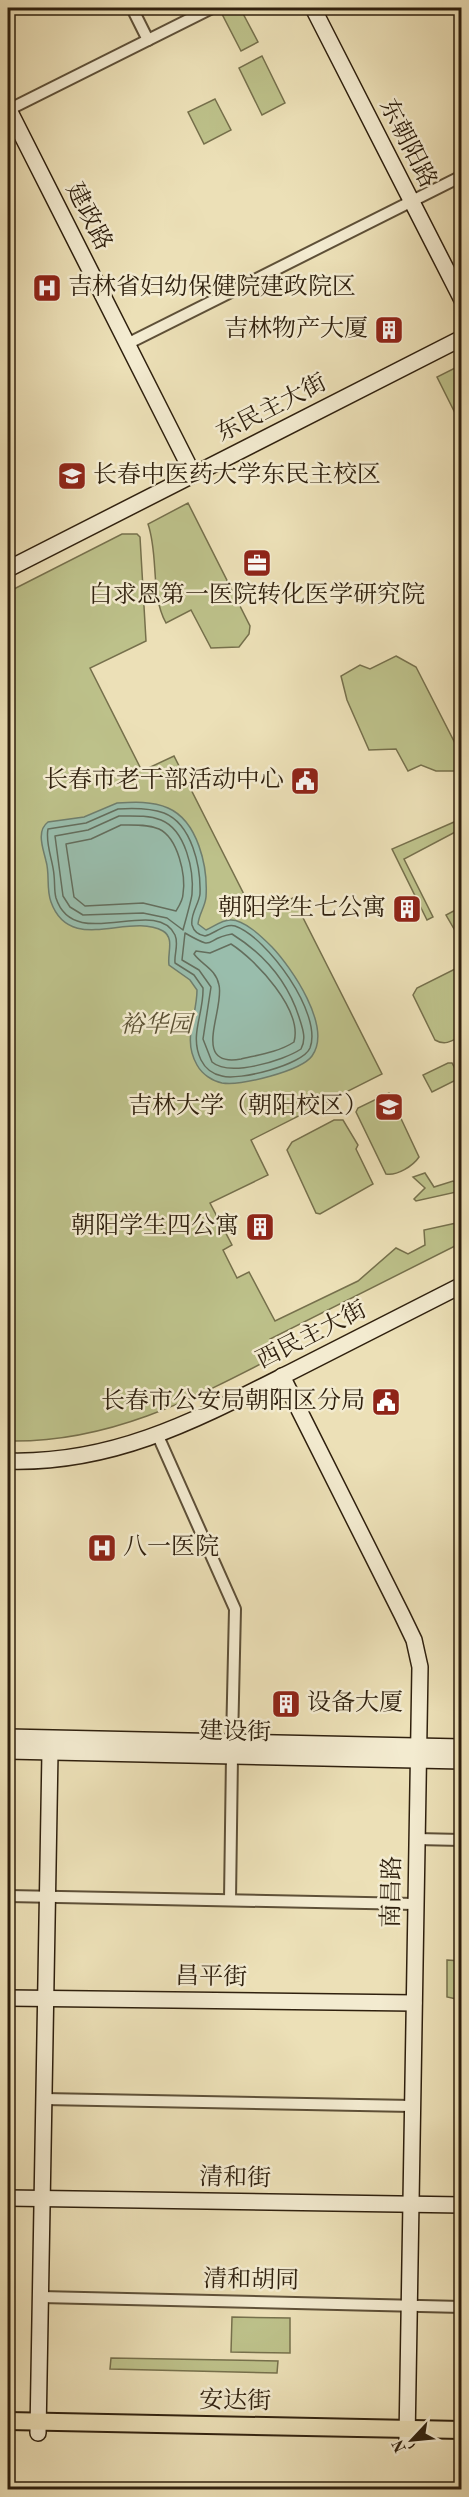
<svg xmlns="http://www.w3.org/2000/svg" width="469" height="2497" viewBox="0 0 469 2497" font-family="'Old Standard TT','Noto Serif SC',serif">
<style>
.green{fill:#bdc18a;stroke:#76704c;stroke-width:1.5}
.water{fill:#99bdac;stroke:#6f7e6d;stroke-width:1.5}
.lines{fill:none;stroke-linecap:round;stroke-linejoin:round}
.shore{stroke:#646e5d;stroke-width:1.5}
.street-casing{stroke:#5e5038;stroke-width:14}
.secondary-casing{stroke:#2f200e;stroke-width:18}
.primary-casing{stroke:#2f200e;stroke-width:20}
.street{stroke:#f3ebd0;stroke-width:10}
.secondary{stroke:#f3ebd0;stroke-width:15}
.primary{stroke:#ece0b7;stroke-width:16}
.labels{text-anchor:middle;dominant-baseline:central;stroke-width:5;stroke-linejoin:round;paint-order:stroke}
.street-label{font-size:24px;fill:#2f200e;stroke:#f3ebd0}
.poi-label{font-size:24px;fill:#2f200e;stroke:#f3ebd0;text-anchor:end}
.park-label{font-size:24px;font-style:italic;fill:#5a5033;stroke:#f3ebd0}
</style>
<rect width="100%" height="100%" fill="#ece0b7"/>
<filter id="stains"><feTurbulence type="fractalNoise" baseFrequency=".00333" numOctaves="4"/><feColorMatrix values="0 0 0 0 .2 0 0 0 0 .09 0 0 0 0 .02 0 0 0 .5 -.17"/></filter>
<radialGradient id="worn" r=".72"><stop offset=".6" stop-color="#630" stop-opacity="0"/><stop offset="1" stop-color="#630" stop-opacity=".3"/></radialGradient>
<!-- green -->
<g class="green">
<path d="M235,8H240L258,42L241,51L222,14Z"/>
<path d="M262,56L285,103L262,115L239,68Z"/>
<path d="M215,99L231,130L204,144L188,112Z"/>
<path d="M461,365V425L437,377Z"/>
<path d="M188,503L250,626L249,634L239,647L211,648L191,610L166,623C150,594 159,556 148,524Z"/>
<path d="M122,534H137L140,537L146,641L90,668L142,771L174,756L255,916L293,898L382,1074L251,1140L268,1175L210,1203L232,1245L223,1250L237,1278L249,1272L275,1321L358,1281L396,1248L408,1254L425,1245L424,1230L461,1222V1243L270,1339L278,1355C191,1400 108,1443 8,1441V592Z"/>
<path d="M396,656L416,667L461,755V769L459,771H436L421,765L408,771L396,749L369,750L347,700L341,676L360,665L370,669Z"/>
<path d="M461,819V829L404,859L433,917L427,920L392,849Z"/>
<path d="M461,907V941L446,915Z"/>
<path d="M461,966V1036C452,1041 445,1046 435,1040L413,995L417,988Z"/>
<path d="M448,1063H452L460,1078L432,1092L423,1075Z"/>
<path d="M389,1093L419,1157C413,1166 397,1176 386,1174L356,1112L358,1108Z"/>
<path d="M334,1120H343L358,1145L356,1149L373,1184L320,1214L316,1213L287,1150L292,1142Z"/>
<path d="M425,1173L434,1187L453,1181L461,1187V1191L416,1201L414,1199L425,1188L413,1177Z"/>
<path d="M447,1960L461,1961V2000L447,1997Z"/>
<path d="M232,2317L290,2318V2353L231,2352Z"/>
<path d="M111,2358L278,2361L277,2373L110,2369Z"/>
</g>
<!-- water -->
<path class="water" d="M117,803C134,802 152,801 168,808C198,821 208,867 206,897C205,907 199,914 198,924L206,930C213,927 222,920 230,920C244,919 263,938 272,947C291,967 333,1027 312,1056C301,1071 241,1086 222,1083C212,1081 202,1074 197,1065C182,1039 197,1017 197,990L190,980L169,965C167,954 175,938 163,931C129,912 70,955 51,902C46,889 50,874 46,861C43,848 36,831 48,822L84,817Z"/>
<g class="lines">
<!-- shore -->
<g class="shore">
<path d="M118,809C133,808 150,808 164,813C192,824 201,867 200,894C199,904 190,914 192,925C194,932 199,935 205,936C214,934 225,923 235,926C267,937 323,1014 310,1048C303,1065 238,1081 222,1076C212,1074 205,1068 201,1060C189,1035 204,1014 203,988L194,975L175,963C174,954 179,944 175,935C156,895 74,954 56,898C54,891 55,883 54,875C53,860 45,844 48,829L86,823Z"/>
<path d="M119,816C133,816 148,815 161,820C186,830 194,871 192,894C192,898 184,926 183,930L167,918L143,913L83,915L70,907L63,896L55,836L88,830Z"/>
<path d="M121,825C133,825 147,824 159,829C178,838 186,875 183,894C183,900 179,906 176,911L143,903L85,906L74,897L66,844L91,839Z"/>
<path d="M185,933C218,952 202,939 232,934C264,954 287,980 299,1017C302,1027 307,1038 301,1049C283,1061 229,1077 212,1062L203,1039L211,987L199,970L182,960Z"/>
<path d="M231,944C256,960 303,1010 294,1042C279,1052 258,1055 241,1059C190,1068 225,1009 219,985C216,969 202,965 194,954L196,951L210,953Z"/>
</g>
<!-- street casing -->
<g class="street-casing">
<g id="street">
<path d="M132,8L148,40"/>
<path d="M8,110L212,8"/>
<path d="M127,344L462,176"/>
<path d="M158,1436L235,1609L232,1742"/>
<path d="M416,1839L462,1840"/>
<path d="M8,1896L415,1904"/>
<path d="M230,1900L232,1756"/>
<path d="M44,2099L412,2106"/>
<path d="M41,2297L462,2307"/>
</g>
</g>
<!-- secondary casing -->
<g class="secondary-casing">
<g id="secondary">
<path d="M313,8L462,300"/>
<path d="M8,108L193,474"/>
<path d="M8,569L462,338"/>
<path d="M282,1376L402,1615L414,1640L420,1667L407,2440"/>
<path d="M8,1461C115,1464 198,1419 291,1372C348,1343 405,1314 462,1285"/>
<path d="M8,1737L462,1747"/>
<path d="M8,1751L462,1761"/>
<path d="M8,1998L414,2003"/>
<path d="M8,2198L462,2205"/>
<path d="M38,2433L50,1752"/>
</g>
</g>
<!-- primary casing -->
<g class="primary-casing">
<path id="primary" d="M8,2421L462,2430"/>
</g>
<!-- street -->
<use href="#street" class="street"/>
<!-- secondary -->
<use href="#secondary" class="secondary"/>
<!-- primary -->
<use href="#primary" class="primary"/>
</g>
<!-- icons -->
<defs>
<g id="hospital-square" transform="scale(1.5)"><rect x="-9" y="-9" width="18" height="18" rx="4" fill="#8f2418" stroke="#f3ebd0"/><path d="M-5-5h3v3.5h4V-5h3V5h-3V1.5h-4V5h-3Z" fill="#fff"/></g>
<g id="building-square" transform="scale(1.5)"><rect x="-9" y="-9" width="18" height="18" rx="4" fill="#8f2418" stroke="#f3ebd0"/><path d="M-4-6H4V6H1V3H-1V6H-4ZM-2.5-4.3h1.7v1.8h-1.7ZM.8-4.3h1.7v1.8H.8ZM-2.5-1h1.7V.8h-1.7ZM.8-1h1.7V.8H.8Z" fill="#fff"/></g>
<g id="university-square" transform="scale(1.5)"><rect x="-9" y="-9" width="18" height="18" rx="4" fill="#8f2418" stroke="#f3ebd0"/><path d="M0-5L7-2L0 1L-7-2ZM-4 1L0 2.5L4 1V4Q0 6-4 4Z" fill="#fff"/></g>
<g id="office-square" transform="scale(1.5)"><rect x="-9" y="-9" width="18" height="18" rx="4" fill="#8f2418" stroke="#f3ebd0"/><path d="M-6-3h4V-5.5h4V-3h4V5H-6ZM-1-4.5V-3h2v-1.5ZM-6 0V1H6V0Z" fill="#fff"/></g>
<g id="civic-square" transform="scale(1.5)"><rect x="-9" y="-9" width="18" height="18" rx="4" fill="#8f2418" stroke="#f3ebd0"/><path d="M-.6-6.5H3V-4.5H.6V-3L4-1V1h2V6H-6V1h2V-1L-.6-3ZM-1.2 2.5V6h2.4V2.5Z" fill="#fff"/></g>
</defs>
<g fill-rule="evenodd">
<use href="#hospital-square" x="47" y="288"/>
<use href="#building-square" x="389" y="330"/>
<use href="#university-square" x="72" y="476"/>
<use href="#office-square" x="257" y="563"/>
<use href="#civic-square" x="305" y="781"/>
<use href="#building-square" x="407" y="909"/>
<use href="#university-square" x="389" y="1107"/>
<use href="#building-square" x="260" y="1227"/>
<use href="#civic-square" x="386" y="1402"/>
<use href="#hospital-square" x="102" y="1548"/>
<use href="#building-square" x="286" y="1704"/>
</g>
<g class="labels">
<!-- street labels -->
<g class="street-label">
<text transform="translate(407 144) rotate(63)">东朝阳路</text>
<text transform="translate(88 217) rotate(63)">建政路</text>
<text transform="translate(272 409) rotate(-27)">东民主大街</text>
<text transform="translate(312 1336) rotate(-27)">西民主大街</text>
<text transform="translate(235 1733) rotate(1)">建设街</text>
<text transform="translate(393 1892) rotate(-89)">南昌路</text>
<text transform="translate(211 1978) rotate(1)">昌平街</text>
<text transform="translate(235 2179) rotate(1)">清和街</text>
<text transform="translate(251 2281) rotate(1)">清和胡同</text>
<text transform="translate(235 2402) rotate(1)">安达街</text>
</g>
<!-- poi labels -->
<g class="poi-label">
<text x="68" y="288" text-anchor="start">吉林省妇幼保健院建政院区</text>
<text x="368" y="330">吉林物产大厦</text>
<text x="93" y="476" text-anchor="start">长春中医药大学东民主校区</text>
<text x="257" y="596" text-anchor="middle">白求恩第一医院转化医学研究院</text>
<text x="284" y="781">长春市老干部活动中心</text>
<text x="386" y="909">朝阳学生七公寓</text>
<text x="368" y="1107">吉林大学（朝阳校区）</text>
<text x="239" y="1227">朝阳学生四公寓</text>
<text x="365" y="1402">长春市公安局朝阳区分局</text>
<text x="123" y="1548" text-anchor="start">八一医院</text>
<text x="307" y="1704" text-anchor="start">设备大厦</text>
</g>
<!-- park labels -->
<g class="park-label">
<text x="156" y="1026">裕华园</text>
</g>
</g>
<!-- margin -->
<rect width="469" height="2497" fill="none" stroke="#ece0b7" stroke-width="30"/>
<rect x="9" y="9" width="451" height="2479" fill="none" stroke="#2f200e" stroke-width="3"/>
<rect x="15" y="15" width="439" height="2467" fill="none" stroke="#2f200e" stroke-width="1.5"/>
<!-- north arrow -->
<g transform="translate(412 2440) rotate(244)" stroke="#f3ebd0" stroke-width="4.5" paint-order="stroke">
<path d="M0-4.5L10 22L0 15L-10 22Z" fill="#2f200e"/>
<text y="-9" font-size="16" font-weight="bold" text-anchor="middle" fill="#2f200e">N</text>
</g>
<rect width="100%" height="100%" filter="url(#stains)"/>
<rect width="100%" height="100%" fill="url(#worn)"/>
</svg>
